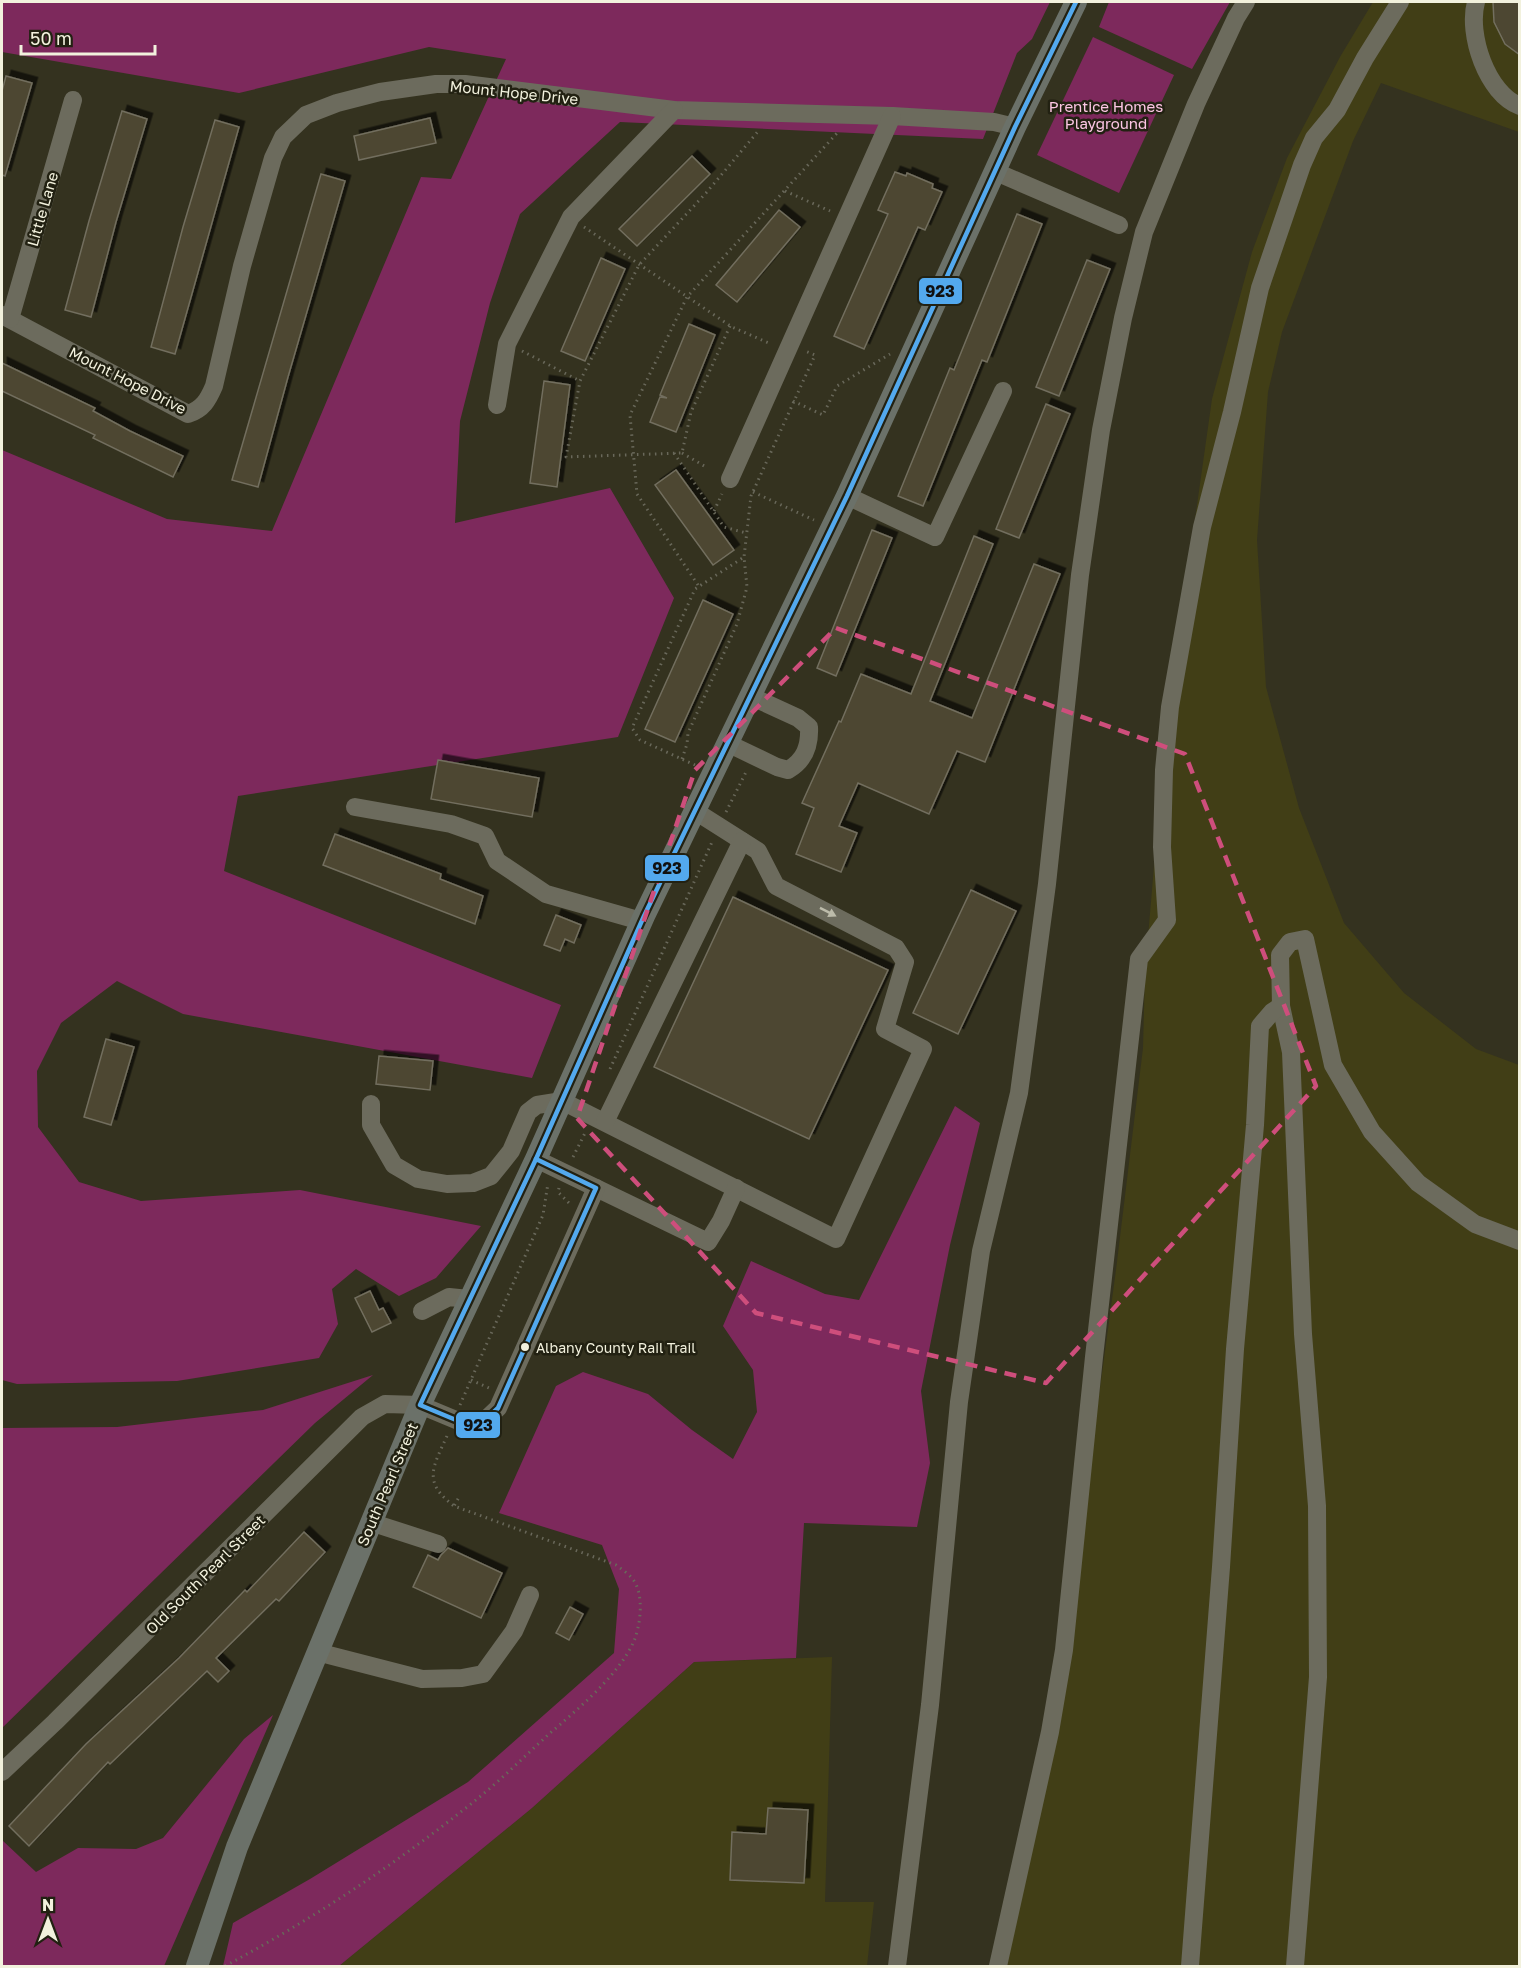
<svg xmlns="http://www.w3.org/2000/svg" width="1521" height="1968" viewBox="0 0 1521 1968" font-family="'Golos Text',sans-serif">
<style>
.built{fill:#413e16}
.green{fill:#7d295c}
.building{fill:#4d4730;stroke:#726e5e;stroke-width:1.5;filter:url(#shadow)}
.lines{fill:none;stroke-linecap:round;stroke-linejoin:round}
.path{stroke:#69685a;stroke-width:3;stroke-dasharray:1.5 4.5;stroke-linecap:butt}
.minor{stroke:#6c6b5d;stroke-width:18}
.major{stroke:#6b7169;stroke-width:22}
.bus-1-casing{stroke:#222112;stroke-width:9}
.bus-1{stroke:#53a9ee;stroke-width:4.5}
.oneway{fill:#bcbbaa}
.marked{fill:none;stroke:#ce4e7c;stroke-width:4.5;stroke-dasharray:12 8;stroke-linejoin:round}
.bus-dot{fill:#f2f1dd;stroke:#222112;stroke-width:2}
.labels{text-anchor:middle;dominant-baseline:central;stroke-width:5;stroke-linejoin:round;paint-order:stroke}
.bus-label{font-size:14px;fill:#f2f1dd;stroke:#222112;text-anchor:start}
.street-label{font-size:15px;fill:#f2f1dd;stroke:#222112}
.park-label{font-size:15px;fill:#fdc6e4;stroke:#222112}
.line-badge{stroke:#222112;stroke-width:2}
.pale-badge-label{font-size:16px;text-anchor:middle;font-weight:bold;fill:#111}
</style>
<defs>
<filter id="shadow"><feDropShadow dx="5.5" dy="-5.5" stdDeviation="0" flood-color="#0009"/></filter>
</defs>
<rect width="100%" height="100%" fill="#34321f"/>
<!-- built -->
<g class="built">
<path d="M1373,2H1519V132L1381,83L1353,141L1282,332L1268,392L1257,540L1266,687L1299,808L1344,923L1404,993L1476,1049L1519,1065V1966H1005L1090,1462L1116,1270L1143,1048L1145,972L1157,831L1184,597L1212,399L1252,252L1287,158L1340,57Z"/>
<path d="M832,1657L825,1902H874L867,1966H339L532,1808L694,1662Z"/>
</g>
<!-- green -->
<g class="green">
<path d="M2,2H1050L1032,39L1017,53L983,139L620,122L520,214L490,303L460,421L455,523L610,488L674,598L618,737L238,796L224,871L561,1005L532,1078L183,1014L117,981L61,1023L37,1071L38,1127L79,1182L141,1201L300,1190L481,1226L436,1278L399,1296L356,1269L332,1289L338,1324L319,1358L177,1381L17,1384L2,1380V450L167,519L272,531L421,177L451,179L506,59L429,47L239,93L2,52Z"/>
<path d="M1109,2H1230L1192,69L1099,27Z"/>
<path d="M1093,37L1174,75L1119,193L1037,155Z"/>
<path d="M955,1106L980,1123L950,1245L921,1391L930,1463L917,1527L804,1523L796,1658L694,1662L532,1808L339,1966H223L233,1923L310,1879L468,1782L614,1653L619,1589L602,1545L499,1513L556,1386L583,1372L648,1394L692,1430L733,1459L757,1412L753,1370L723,1326L751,1261L825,1294L859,1300Z"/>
<path d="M373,1375L315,1423L2,1728V1428L117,1427L263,1410Z"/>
<path d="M273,1715L164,1966H2V1840L36,1872L78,1848L136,1849L163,1838L244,1739Z"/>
</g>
<!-- building -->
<g class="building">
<path d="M1493,2H1520V55L1505,44L1494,22Z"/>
<path d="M6,76L32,83L5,176L2,175V91Z"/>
<path d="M122,111L147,119L116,222L91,317L65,310L89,221Z"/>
<path d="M430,118L436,143L359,160L354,136Z"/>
<path d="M215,120L239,127L175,354L151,347L183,227Z"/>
<path d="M692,156L710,174L637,246L619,229Z"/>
<path d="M895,172L906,176L907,173L933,184L932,188L942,192L925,230L918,227L864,349L834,336L888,214L878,210Z"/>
<path d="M321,174L345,181L288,377L258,487L232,480Z"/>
<path d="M779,210L800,227L737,302L716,285Z"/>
<path d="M1017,214L1042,224L987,362L982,360L923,506L898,496L950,368L954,370Z"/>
<path d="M601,258L625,269L585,361L561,351Z"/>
<path d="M1087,260L1110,269L1059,396L1036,387Z"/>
<path d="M689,324L715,335L676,432L650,422L660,397L667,398L660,395Z"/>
<path d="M2,363L95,408L93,411L130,431L183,456L173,477L93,438L95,435L2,391Z"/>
<path d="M544,381L570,385L557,487L530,483Z"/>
<path d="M1046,404L1070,414L1019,538L996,529Z"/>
<path d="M676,470L734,550L713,565L655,485Z"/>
<path d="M872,530L892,538L836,676L817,668Z"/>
<path d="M974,536L993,544L930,701L972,718L1034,564L1060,574L985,762L957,751L929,814L858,783L839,826L857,833L841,872L796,854L814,808L802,803L839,721L841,722L861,674L911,694Z"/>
<path d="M703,600L733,614L675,742L645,729Z"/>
<path d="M438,760L539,778L532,817L431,799Z"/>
<path d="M335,834L441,874L440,879L483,896L475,924L323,865Z"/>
<path d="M971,890L1016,911L958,1034L913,1013Z"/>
<path d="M733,897L888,970L809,1139L654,1067Z"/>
<path d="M556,915L581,925L574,943L565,939L560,951L544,945Z"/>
<path d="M106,1039L134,1047L111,1125L84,1117Z"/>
<path d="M379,1056L433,1061L430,1090L376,1084Z"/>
<path d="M370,1291L379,1310L383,1308L391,1323L372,1332L355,1298Z"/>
<path d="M304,1532L325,1552L279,1601L276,1599L216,1658L229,1671L218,1682L207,1671L110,1764L108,1762L29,1846L9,1826L86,1744L179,1658L245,1590L247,1592Z"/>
<path d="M448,1548L502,1573L481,1618L413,1587L428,1555L438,1560L441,1555Z"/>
<path d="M570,1607L583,1614L569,1640L556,1633Z"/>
<path d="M768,1808L808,1810L804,1883L730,1880L732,1832L766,1834Z"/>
</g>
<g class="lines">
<!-- path -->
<g class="path">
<path d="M785,191L830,211"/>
<path d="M584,227L732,327L771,344"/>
<path d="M730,326L691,412L682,453L566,457L580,381L639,265L706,193L760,129"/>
<path d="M522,351L580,381"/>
<path d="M793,401L823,415L837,386L890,354"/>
<path d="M674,453L724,527L746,533"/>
<path d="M682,453L706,467"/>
<path d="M753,492L814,520"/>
<path d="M714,511L722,494"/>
<path d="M698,585L637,494L630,415L687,297L839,131"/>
<path d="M682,759L687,744L688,733L737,624L747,587L744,557L751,496L815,355L805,351"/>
<path d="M695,765L640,740L632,728L695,589L744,557"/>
<path d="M726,812L746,772"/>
<path d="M610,1069L712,842"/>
<path d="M573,1157L586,1131"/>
<path d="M559,1188L558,1192L571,1205"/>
<path d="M471,1380L489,1388"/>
<path d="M460,1405L543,1215L548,1183"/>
<path d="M447,1436C433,1467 422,1482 454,1506"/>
<path d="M225,1966C315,1918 402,1860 482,1795C505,1776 527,1754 549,1734C577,1710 619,1675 634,1641C640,1626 643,1602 637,1587C634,1577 624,1571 616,1565L454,1506L459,1497"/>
</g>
<!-- minor -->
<g class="minor">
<path d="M1476,2C1467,34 1487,94 1520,106"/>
<path d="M996,172L1119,225"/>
<path d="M2,315L188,414C203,409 208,400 214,386L242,266L273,158L283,137L306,115L337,103L380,92L436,84H465L674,110L892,116L994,122L1015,127"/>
<path d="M10,319L73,100"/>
<path d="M497,405L507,344L571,217L674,110"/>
<path d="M730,479L892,116"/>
<path d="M847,496L935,537L1003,391"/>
<path d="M727,743L777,767L788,770C805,760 810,746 809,727L798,718L750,696"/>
<path d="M355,807L451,824L485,836L497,861L546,894L641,921"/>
<path d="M1281,1006L1291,1052L1303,1334L1317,1506L1318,1677L1295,1966"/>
<path d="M371,1104V1125L394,1165L418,1179L447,1184L473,1183L491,1176L511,1151L528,1112L537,1105L562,1101L836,1239L923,1049L885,1029L905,962L896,948L776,886L758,851L695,811"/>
<path d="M605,1122L742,841"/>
<path d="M536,1159L708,1242L721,1221L736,1188"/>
<path d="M422,1311L449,1297L469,1299"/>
<path d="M370,1522L438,1544"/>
<path d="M317,1652L422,1679L462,1678L483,1674L514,1631L530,1595"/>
<path d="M2,1772L55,1722L362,1417L385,1404L420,1405L468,1425H480L498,1408L596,1188"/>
<path d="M897,1966L930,1705L959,1402L981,1251L1019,1093L1047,884L1080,575L1101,430L1123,318L1144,232L1196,104L1236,18L1246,2"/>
<path d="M998,1966L1050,1732L1064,1650L1094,1357L1139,959L1167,920L1162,847L1164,770L1170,707L1202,527L1232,412L1260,288L1302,165L1314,138L1337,110L1365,58L1400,2"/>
<path d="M1190,1966L1221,1567L1235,1349L1255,1125L1260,1026L1272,1012L1281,1006L1280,955L1290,942L1305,939L1333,1065L1372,1132L1418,1183L1475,1224L1520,1241"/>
</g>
<!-- major -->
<path class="major" d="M197,1966L237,1847L420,1405L536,1159L644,916L847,496L1015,127L1076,2"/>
<!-- bus-1 casing -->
<g class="bus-1-casing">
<g id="bus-1">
<path d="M536,1159L596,1188L498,1408L480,1425H468L420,1405Z"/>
<path d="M536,1159L644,916L847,496L1015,127L1076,2"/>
</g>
</g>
<!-- bus-1 -->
<use href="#bus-1" class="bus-1"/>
</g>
<!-- one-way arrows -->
<defs><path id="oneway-solid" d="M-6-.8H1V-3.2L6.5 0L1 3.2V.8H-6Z" transform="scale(1.5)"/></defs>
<use class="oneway" href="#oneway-solid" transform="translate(828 912) rotate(27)"/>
<!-- marked area -->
<path class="marked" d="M836,628L1185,754L1316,1086L1046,1383L756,1313L577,1118L695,770Z"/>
<!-- markers -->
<circle class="bus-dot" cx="525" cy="1347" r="5"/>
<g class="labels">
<!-- bus labels -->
<g class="bus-label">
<text x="536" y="1347">Albany County Rail Trail</text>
</g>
<!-- street labels -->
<g class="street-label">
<text transform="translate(514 92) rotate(6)">Mount Hope Drive</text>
<text transform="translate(42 209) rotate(-74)">Little Lane</text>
<text transform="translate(128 380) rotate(27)">Mount Hope Drive</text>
<text transform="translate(387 1484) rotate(-67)">South Pearl Street</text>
<text transform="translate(205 1574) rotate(-45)">Old South Pearl Street</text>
</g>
<!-- park labels -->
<g class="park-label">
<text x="1106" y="106">Prentice Homes<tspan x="1106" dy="17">Playground</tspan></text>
</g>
</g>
<g class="line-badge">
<rect x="918" y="277" width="45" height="28" rx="6" fill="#53a9ee"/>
<rect x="644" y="854" width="46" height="28" rx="6" fill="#53a9ee"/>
<rect x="455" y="1411" width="46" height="28" rx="6" fill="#53a9ee"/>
</g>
<g class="pale-badge-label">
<text x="940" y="297">923</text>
<text x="667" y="874">923</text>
<text x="478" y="1431">923</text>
</g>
<!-- border -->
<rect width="1521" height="1968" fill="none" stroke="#f2f1dd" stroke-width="6"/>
<!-- north arrow -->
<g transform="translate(48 1920)" stroke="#222112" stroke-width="4.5" paint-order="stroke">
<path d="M0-4.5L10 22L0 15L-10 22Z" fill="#f2f1dd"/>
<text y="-9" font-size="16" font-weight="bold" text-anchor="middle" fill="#f2f1dd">N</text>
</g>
<!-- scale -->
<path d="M21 45v9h134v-9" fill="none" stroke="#f2f1dd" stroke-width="3"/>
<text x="30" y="45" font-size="18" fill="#f2f1dd" stroke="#222112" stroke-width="4.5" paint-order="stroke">50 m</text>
</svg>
